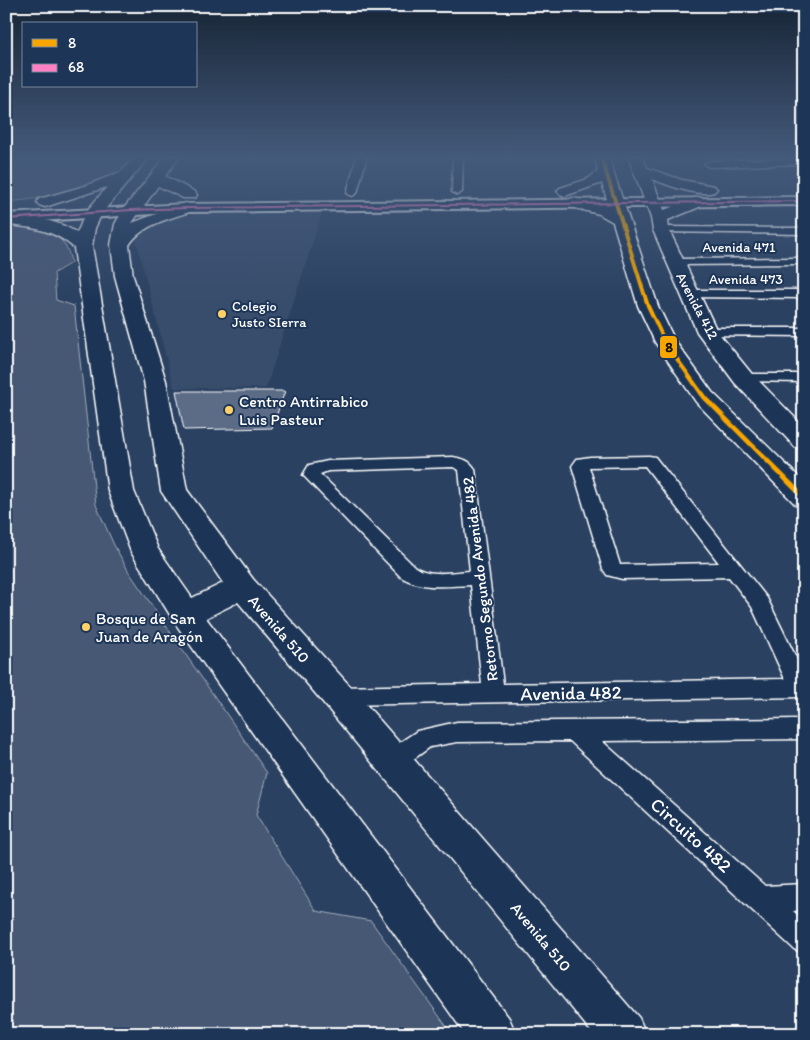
<svg xmlns="http://www.w3.org/2000/svg" width="810" height="1040" viewBox="0 0 810 1040" font-family="Itim,sans-serif">
<style>
.built{fill:#394e6c}
.green{fill:#465975;stroke:#a2acba}
.building{fill:#5b6c86;stroke:#fff}
.lines{fill:none;stroke-linecap:round;stroke-linejoin:round}
.street-casing{stroke:#fff;stroke-width:3}
.secondary-casing{stroke:#fff;stroke-width:4}
.primary-casing{stroke:#fff;stroke-width:3}
.street{fill:#1d3557;fill-rule:evenodd}
.secondary{fill:#1d3557;fill-rule:evenodd}
.primary{fill:#1d3557;fill-rule:evenodd}
.bus-1-casing{stroke:#1d3557;stroke-width:4}
.bus-2-casing{stroke:#1d3557;stroke-width:4}
.bus-1{fill:#f7a600;fill-rule:evenodd}
.bus-2{fill:#ff80c5;fill-rule:evenodd}
.poi-dot{fill:#ffd166;stroke:#1d3557;stroke-width:2}
.labels{text-anchor:middle;dominant-baseline:central;stroke-width:4;stroke-linejoin:round;paint-order:stroke}
.far-street-label{font-size:14px;fill:#fff;stroke:#1d3557}
.far-poi-label{font-size:14px;fill:#fff;stroke:#1d3557;text-anchor:start}
.poi-label{font-size:16px;fill:#fff;stroke:#1d3557;text-anchor:start}
.street-label{font-size:16px;fill:#fff;stroke:#1d3557}
.near-street-label{font-size:19px;fill:#fff;stroke:#1d3557}
.line-badge{stroke:#1d3557;stroke-width:2}
.pale-badge-label{font-size:14px;text-anchor:middle;font-weight:bold;fill:#111}
</style>
<rect width="100%" height="100%" fill="#2a4161"/>
<filter id="ink" filterUnits="userSpaceOnUse"><feTurbulence type="fractalNoise" baseFrequency=".02" numOctaves="2"/><feDisplacementMap in="SourceGraphic" scale="10" xChannelSelector="R" yChannelSelector="G"/><feConvolveMatrix kernelMatrix="1 2 1 2 8 2 1 2 1" color-interpolation-filters="sRGB"/></filter>
<g filter="url(#ink)">
<!-- built -->
<path class="built" d="M206,212L322,213L266,388H174L136,240L152,226L181,216Z"/>
<!-- green -->
<g class="green">
<path d="M6,156H131C100,191 51,198 6,202Z"/>
<path d="M6,225C36,227 67,229 71,263L54,273L56,300L74,306L96,505L114,545L129,572L267,773L256,815L316,911L371,921L452,1034H6Z"/>
</g>
<!-- building -->
<path class="building" d="M176,391H285L272,428L184,430Z"/>
<g class="lines">
<!-- street casing -->
<g class="street-casing">
<g id="street">
<path d="M357,156H367L357,193L352,196L347,193Z"/>
<path d="M453,156H463L462,192L457,195L452,192Z"/>
<path d="M804,158V164L709,167L704,164L709,161Z"/>
<path d="M661,227L804,228V234L657,232L656,230L657,228Z"/>
<path d="M804,258V264L675,265L669,262L675,259Z"/>
<path d="M688,290H804V298L684,297L682,294Z"/>
<path d="M707,328H804V336L702,335L700,332L702,329Z"/>
<path d="M743,374H804V382L738,381L736,378L738,375Z"/>
<path d="M649,456L655,457L767,598L804,674V697L338,705L330,703L327,696L330,689L338,687L482,684L471,585C447,586 423,590 401,577L303,475L309,465L328,461L453,457C464,459 469,460 475,469L503,684L785,679L752,607L729,577L622,579L607,575L603,569L572,466L577,459L590,457ZM645,466L719,563L620,565L589,467ZM453,467L459,470L470,571C452,572 431,577 415,567L320,474L328,471Z"/>
<path d="M804,719V739L602,741L765,886L804,884V910L793,911L804,921V953L794,949L570,741L457,742L430,747L400,769L392,772L384,769L380,761L384,753L417,731L457,722Z"/>
</g>
</g>
<!-- secondary casing -->
<g class="secondary-casing">
<path id="secondary" d="M804,197V205L186,212L6,223V214L186,204Z"/>
</g>
<!-- primary casing -->
<g class="primary-casing">
<g id="primary">
<path d="M135,156H150L102,213L95,228L92,246L134,491L158,549L192,598L223,583L161,491L144,381L115,276L111,245L115,224L125,207L166,156H180L165,176L195,192L197,195L195,198H183L158,186L132,223L186,203L192,205L194,208L192,211C169,219 143,224 129,245L133,276L166,381L187,490L253,579L350,686L639,1018L646,1034H593L326,706L238,602L206,618L509,1018L516,1034H465L175,623L131,552L108,491L74,248C55,230 32,227 6,225V215C31,217 56,219 77,233L86,212L107,187L45,207L39,205L37,202L39,199L85,186L121,172Z"/>
<path d="M594,156H608L658,306L675,341L712,392L804,482V507L795,504L696,402L655,342L638,306L613,222L599,214L567,206L565,203L567,200L573,198L609,206L602,183L565,196L560,194L557,191L560,188L588,179L598,171Z"/>
<path d="M628,156H642L647,168L682,180L714,186L717,189L714,192C697,197 668,185 652,179L664,210L698,197L704,199L706,202L704,205L668,220L669,230L717,331L751,373L804,427V450L795,447L735,383L697,332L653,230L651,218Z"/>
</g>
</g>
<!-- street -->
<use href="#street" class="street"/>
<!-- secondary -->
<use href="#secondary" class="secondary"/>
<!-- primary -->
<use href="#primary" class="primary"/>
<!-- bus-1 casing -->
<g class="bus-1-casing">
<path id="bus-1" d="M599,156H603L650,306L667,342L706,396L804,494V500L802,499L702,398L663,342L646,306Z"/>
</g>
<!-- bus-2 casing -->
<g class="bus-2-casing">
<path id="bus-2" d="M804,200V202L186,209L131,211L6,220V218L131,209L186,207Z"/>
</g>
<!-- bus-1 -->
<use href="#bus-1" class="bus-1"/>
<!-- bus-2 -->
<use href="#bus-2" class="bus-2"/>
</g>
</g>
<!-- sky -->
<linearGradient id="sky" x2="0" y2="1"><stop stop-color="#172435"/><stop offset="0.52" stop-color="#445a7b"/><stop offset="1" stop-color="#445a7b" stop-opacity="0"/></linearGradient>
<rect width="810" height="302" fill="url(#sky)"/>
<!-- markers -->
<g class="poi-dot">
<circle cx="222" cy="314" r="5"/>
<circle cx="229" cy="410" r="5"/>
<circle cx="86" cy="627" r="5"/>
</g>
<g class="labels">
<!-- far-street labels -->
<g class="far-street-label">
<text x="739" y="247">Avenida 471</text>
<text x="746" y="279">Avenida 473</text>
<text transform="translate(697 306) rotate(62)">Avenida 412</text>
</g>
<!-- far-poi labels -->
<g class="far-poi-label">
<text x="232" y="306">Colegio<tspan x="232" dy="16">Justo SIerra</tspan></text>
</g>
<!-- poi labels -->
<g class="poi-label">
<text x="239" y="401">Centro Antirrabico<tspan x="239" dy="18">Luis Pasteur</tspan></text>
<text x="96" y="618">Bosque de San<tspan x="96" dy="18">Juan de Aragón</tspan></text>
</g>
<!-- street labels -->
<g class="street-label">
<text transform="translate(480 579) rotate(-97)">Retorno Segundo Avenida 482</text>
<text transform="translate(279 629) rotate(49)">Avenida 510</text>
<text transform="translate(541 937) rotate(50)">Avenida 510</text>
</g>
<!-- near-street labels -->
<g class="near-street-label">
<text transform="translate(571 693) rotate(-1)">Avenida 482</text>
<text transform="translate(691 835) rotate(42)">Circuito 482</text>
</g>
</g>
<rect class="line-badge" x="659" y="335" width="19" height="24" rx="5" fill="#f7a600"/>
<g class="pale-badge-label">
<text x="669" y="352">8</text>
</g>
<!-- margin -->
<rect width="810" height="1040" fill="none" stroke="#1d3557" stroke-width="25"/>
<rect x="12" y="12" width="785" height="1015" fill="none" stroke="#fff" stroke-width="2" filter="url(#ink)"/>
<!-- legend -->
<rect x="22" y="22" width="175" height="65" fill="#1d3557" stroke="#77869a"/>
<rect x="32" y="39" width="25" height="8" fill="#f7a600" stroke="#77869a"/>
<text x="68" y="48" font-size="15" fill="#ffffff">8</text>
<rect x="32" y="64" width="25" height="8" fill="#ff80c5" stroke="#77869a"/>
<text x="68" y="72" font-size="15" fill="#ffffff">68</text>
</svg>
